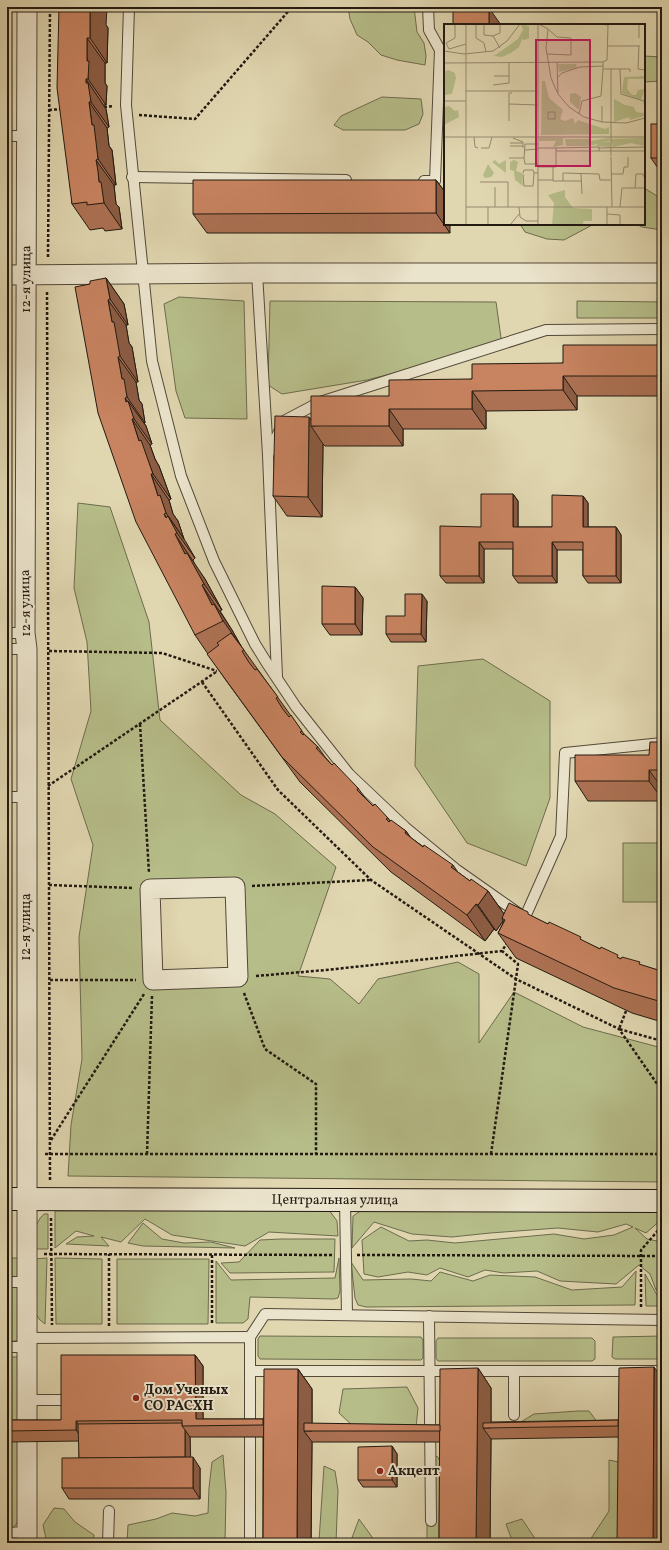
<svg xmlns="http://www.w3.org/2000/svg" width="669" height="1550" viewBox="0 0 669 1550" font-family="Vollkorn,serif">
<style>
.green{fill:#b6bd89;stroke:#6c6c4d;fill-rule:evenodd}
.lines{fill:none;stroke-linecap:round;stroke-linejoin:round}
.lane-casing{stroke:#524939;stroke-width:12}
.street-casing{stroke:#524939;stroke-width:21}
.secondary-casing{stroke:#221a11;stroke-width:24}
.path{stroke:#221a11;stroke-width:2.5;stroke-dasharray:3 2;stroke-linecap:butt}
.lane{stroke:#ebe4cc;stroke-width:10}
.street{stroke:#ebe4cc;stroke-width:19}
.secondary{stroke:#ebe4cc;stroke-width:22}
.wall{fill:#ac7153;stroke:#221a11}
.shaded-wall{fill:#8c5c43;stroke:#221a11}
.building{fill:#c88360;stroke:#221a11}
.poi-dot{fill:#8f2418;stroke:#ebe4cc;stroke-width:1.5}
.labels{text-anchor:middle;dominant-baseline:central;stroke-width:4;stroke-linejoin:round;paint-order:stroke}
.street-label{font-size:14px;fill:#221a11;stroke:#ebe4cc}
.poi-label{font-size:14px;font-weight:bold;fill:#221a11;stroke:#ebe4cc;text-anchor:start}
.inset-road{fill:none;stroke:#948b70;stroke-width:1}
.view{fill:#c2185b;fill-opacity:0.15;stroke:#c2185b;stroke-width:2}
.inset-edge{fill:none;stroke:#221a11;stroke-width:2}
</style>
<rect width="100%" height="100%" fill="#e0d6b0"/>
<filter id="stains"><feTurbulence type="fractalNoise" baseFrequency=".005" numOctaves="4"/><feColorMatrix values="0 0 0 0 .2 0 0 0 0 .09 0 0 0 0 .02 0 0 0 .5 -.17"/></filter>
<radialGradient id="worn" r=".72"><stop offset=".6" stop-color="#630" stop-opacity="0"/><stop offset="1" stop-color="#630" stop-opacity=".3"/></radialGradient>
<!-- green -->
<g class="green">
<path d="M348,7H414L417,32L424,43L426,56L425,65L397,60L381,55L368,42L357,35L350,19Z"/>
<path d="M644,56L662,57V81L644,82Z"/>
<path d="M382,97L421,99L423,114L419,124L405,130H343L334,125L341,116Z"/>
<path d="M644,188L662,199V230L642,227L636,224H644Z"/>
<path d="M520,224H594L564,240L547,239L525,232Z"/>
<path d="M179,297L244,301L247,419L185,418L176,391L164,304Z"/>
<path d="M270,301L496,302L502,345L367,380L282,394L268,385Z"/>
<path d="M577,301L662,302V318H577Z"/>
<path d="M78,503L110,507L149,622L160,720L241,795L275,814L336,867L298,976L330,979L359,1004L378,979L458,962L479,974V1043L514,992L583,1027L662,1048V1182L68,1176L71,1125L82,1059L79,937L93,845L71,779L91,711L87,642L74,588ZM235,887L237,977L153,980L150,889Z"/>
<path d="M483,659L550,701V798L526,866L467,843L415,766L418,666Z"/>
<path d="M7,681L10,685L11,690V755L10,759L7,764Z"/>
<path d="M7,823L11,832V948L10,953L7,957Z"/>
<rect x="623" y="843" width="39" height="59"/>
<path d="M7,979C14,988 11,1004 11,1015H7Z"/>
<rect x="7" y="1049" width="3" height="29"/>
<path d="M7,1089H10L9,1148H7Z"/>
<path d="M329,1210L337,1221L338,1236L269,1232L245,1246L172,1235L145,1219L121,1242L101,1237L109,1246L66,1244L77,1237L94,1236L76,1231L55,1248V1211Z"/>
<path d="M362,1210L662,1212V1219L646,1233L635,1228L647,1239L662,1242V1288L656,1290L650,1274L639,1265L616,1284L560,1281L537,1271L504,1273L485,1270L468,1277L440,1268L427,1275L408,1272L378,1277L364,1274L362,1240L381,1227L409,1241L427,1240L455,1243L554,1234L584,1239L614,1235L633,1227L626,1224L598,1232L558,1228L490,1233L452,1237L412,1234L374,1222L352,1248L353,1216Z"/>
<path d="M44,1214H48V1249H35C35,1236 33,1224 44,1214Z"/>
<path d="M143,1223L162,1239L184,1243L211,1242L235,1248L143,1246L128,1243Z"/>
<path d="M281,1239H335L334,1272L230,1273L221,1263L239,1262L260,1240Z"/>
<rect x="7" y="1258" width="11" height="19"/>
<path d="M47,1258L45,1324L39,1319L35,1312L34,1259Z"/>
<path d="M55,1258L102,1259V1324H56Z"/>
<path d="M339,1258L340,1291L338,1298L334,1299L250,1297L248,1319L243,1323H216V1261L231,1280L335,1278Z"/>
<path d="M117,1259H209L208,1324H117Z"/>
<path d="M351,1262L363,1280L411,1279L431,1281L440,1272L473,1281L490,1275L535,1277L572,1290L622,1287L636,1271L635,1305L366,1307L358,1305L355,1298Z"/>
<path d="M645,1274L657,1295L662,1294V1306H646Z"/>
<path d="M9,1285H19V1341H10Z"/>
<path d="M260,1336L421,1337L423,1340V1358L421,1360L260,1359L258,1356V1339Z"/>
<path d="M662,1336V1359H615L612,1357L613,1337Z"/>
<path d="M438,1338H592L595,1341V1359L592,1361H438L436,1358V1341Z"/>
<path d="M9,1357H19V1519L15,1526L10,1529Z"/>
<path d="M407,1387L418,1408L416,1427L353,1426L339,1413L343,1389Z"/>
<path d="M578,1411H589L598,1423H519L534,1414Z"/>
<path d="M223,1455L226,1492L225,1543H127L128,1525L156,1519L172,1513L195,1516L208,1513L209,1488L212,1462Z"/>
<path d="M437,1456L444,1468L441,1543H427V1465Z"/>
<path d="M609,1460L623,1463L621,1543H588L609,1511Z"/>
<path d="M324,1466L335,1471L338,1490L336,1543L319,1541Z"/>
<path d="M54,1508L64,1509L75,1522L94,1535L93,1543H47L43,1525Z"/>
<path d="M359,1519L375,1541L379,1543H350Z"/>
<path d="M522,1519L538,1543H513L506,1524Z"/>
</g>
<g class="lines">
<!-- lane casing -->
<g class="lane-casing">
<g id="lane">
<path d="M129,7L126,105L152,361L181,476L214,561L255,644L268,665L296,707L349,774L405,827L457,870L518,913"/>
<path d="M7,136H27"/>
<path d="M132,177L346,180"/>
<path d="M424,181H435L440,50L429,30L428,7"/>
<path d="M257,273L268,455L277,677"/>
<path d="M268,455L284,421L320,402L546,330L662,329"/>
<path d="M7,633H25"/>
<path d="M7,649H27"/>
<path d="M7,797H26"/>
<path d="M525,917L561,836L565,753L662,743"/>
<path d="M345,1200L347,1315"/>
<path d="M7,1282H26"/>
<path d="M429,1316L431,1521"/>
<path d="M250,1337L265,1314L662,1320"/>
<path d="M26,1338L250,1337V1430"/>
<path d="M7,1347H26"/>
<path d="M250,1371H662"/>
<path d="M26,1400H63"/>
<path d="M514,1415V1371"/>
<path d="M7,1533L27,1532"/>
<path d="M108,1543L109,1511"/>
<path d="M250,1543V1436"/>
</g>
</g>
<!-- street casing -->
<g class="street-casing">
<g id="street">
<path d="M7,275L257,273H662"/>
<path d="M235,887L238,977L153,980L150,889Z"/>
<path id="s1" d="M27,1543V649L25,633L27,7"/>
</g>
</g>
<!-- secondary casing -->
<g class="secondary-casing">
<g id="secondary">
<path id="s2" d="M7,1199L662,1201"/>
</g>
</g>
<!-- path -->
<g class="path">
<path d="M104,107L114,106"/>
<path d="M49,110L62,109"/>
<path d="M139,115L195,119L292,7"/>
<path d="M48,257L50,7"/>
<path d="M47,292L50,1181"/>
<path d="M49,651L162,653L217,671"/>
<path d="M202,682L278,790L371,880L516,979L619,1029L662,1091"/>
<path d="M140,724L149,873"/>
<path d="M48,786L216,672"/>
<path d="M49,885L133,888"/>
<path d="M252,886L370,880"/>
<path d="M256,976L326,970L502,951"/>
<path d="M50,980H136"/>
<path d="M244,993L265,1049L316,1084V1154"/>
<path d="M626,1011L619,1029L662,1041"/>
<path d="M51,1140L144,994"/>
<path d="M45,1154H662"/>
<path d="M147,1154L152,996"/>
<path d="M491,1154L516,979L518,964L502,951L507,943"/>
<path d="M51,1218L52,1325"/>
<path d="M44,1254L334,1255"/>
<path d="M212,1255V1324"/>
<path d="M357,1255L662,1256"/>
<path d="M641,1307V1250L662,1226"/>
<path d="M109,1326V1254"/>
<path d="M7,1513V1520"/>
</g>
<!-- lane -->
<use href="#lane" class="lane"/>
<!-- street -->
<use href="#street" class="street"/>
<!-- secondary -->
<use href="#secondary" class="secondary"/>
</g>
<!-- wall -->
<g class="wall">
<path d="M59,7L106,25L108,28L107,63H105V83L107,86L106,105H104L106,109L109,127L107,128L109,146L112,150L116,185H114L115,196L116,204L119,207L122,229L105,231L103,228L90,230L72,204Z"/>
<path d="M633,7H662V8H634Z"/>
<path d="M662,124V174L651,158Z"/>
<path d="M436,180L445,192V224L450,233H207L193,214Z"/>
<path d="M106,278L124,304L128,325H126L129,343L132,347L138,382H136L139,400L142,404L145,423H144L146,426L152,444L150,445L155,459L159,466L171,499L169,500L173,514L178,521L184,539H183L195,558L193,560L195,565L205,579L222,610L220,611L222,614L232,630L241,646L304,734L318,747L325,757L332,765L358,788L366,799L373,806L388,818L390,821L406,831L410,837L470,881L488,891L504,914L531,916L621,959L661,971L662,969V1022L632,1013L516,958L498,933L504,921H503L496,931L494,929L485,941L391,872L300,782L225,679L195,635L90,284Z"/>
<path d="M662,345V396H577V410L486,411V429H403V446H325L323,444L322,517L287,516L273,496L309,417L311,419L389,396L472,379L563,363Z"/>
<path d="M513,494L518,501V527H552L583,496L588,503V527H616L621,535V583H588L583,576V550H557V583H518L513,576V549H484V583H446L440,576L481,527Z"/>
<path d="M355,587L363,598L362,635H330L322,624Z"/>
<path d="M427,601L426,642H391L386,634L405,616Z"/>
<path d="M662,742V801H588L575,781L649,755Z"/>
<path d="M195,1355L203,1366V1419H263L298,1369L312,1389V1424L440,1425L478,1368L491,1388V1422L618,1420L662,1378V1543L618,1437L491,1439L490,1543H439L440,1442H312L311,1543H263V1437H190V1457L200,1468V1499H69L62,1488L79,1458V1441L7,1442V1420H61Z"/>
<path d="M392,1446L397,1454V1487H363L358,1480Z"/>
</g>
<!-- shaded-wall -->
<g class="shaded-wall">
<path d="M90,7H107L106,25L108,28L107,63L90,38Z"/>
<path d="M489,8L501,25H489Z"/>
<path d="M87,38L105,63V83L107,86L106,105L88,79L87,61Z"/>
<path d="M86,79L106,109L109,127L91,102L86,83Z"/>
<path d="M89,102L107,128L109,146L112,150L116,185L98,159L92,125Z"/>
<path d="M96,160L114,185L116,204L119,207L122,229L104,203L99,182Z"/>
<path d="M436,180L445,192V224H450V233L436,213Z"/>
<path d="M106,278L124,304L128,325L110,299Z"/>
<path d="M108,300L126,325L129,343L132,347L138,382L120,356L112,322Z"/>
<path d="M118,357L136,382L139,400L142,404L145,423L127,397L122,379Z"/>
<path d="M563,376L577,396V410L563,390Z"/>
<path d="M472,391L486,411V429L472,409Z"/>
<path d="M125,398L129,403L128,401L146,426L152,444L134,419L126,402Z"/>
<path d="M389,409L403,429V446L389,426Z"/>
<path d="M309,417L316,426H311L323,444L322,517L308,497Z"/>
<path d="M132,419L150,445L155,459L159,466L171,499L153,474L139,441Z"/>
<path d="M151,474L169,500L173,514L178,521L184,539L166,513L158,496Z"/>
<path d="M513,494L518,501V534L513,527Z"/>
<path d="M583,496L588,503V535L583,527Z"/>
<path d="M164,514L173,526L168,516L186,542L195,558L166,518Z"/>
<path d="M616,527L621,535V583L616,576Z"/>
<path d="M175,534L205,579L222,610L204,584L185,554Z"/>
<path d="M479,542L484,549V583L479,576Z"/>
<path d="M552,542L557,550V583L552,576Z"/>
<path d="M202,585L232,630L241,646L212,605Z"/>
<path d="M355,587L363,598L362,635L355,624Z"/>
<path d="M422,594L427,601L426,642L421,634Z"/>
<path d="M649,770L662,788V799L649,781Z"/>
<path d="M406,831L424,857L405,833Z"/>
<path d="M453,865L471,891L451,867Z"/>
<path d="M488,891L506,917L502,918L503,921L496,931L478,905Z"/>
<path d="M476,904L494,929L485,941L467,915Z"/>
<path d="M195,1355L203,1366V1426L196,1419Z"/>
<path d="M654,1367L662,1378V1428H660L662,1431V1543H653Z"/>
<path d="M478,1368L491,1388V1428H483L491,1439L490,1543H476Z"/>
<path d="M298,1369L312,1389V1431H304L312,1442L311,1543H297Z"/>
<path d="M76,1421L84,1432V1441L76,1430Z"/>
<path d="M185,1430L190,1437L191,1468L185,1460Z"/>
<path d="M392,1446L397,1454V1487L392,1480Z"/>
<path d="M193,1457L200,1468V1499L193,1488Z"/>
</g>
<!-- building -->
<g class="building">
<path d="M59,7H90V38H87V61H89L88,79H86V83H88L91,102H89L92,125H94L98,159L96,160L98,171L99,182H101L104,203L87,205V202L72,204L57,88Z"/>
<rect x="453" y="8" width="36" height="17"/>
<rect x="651" y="124" width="11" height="34"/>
<path d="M193,180H436V213L193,214Z"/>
<path d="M106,278L110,299L108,300L112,322H114L120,356L118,357L122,379H124L127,397L125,398L126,402L128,401L134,419H132L139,441L141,440L153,474H151L158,496L160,495L166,513L164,514L166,518L168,516L177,533L175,534L185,554L187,553L204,584L202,585L212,605L214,604L223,621L195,635L136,522L98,413L75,287L90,284V281Z"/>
<path d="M563,345H662V376H563V390L472,391V409H389V426H311V396H389V380L472,379V364L563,363Z"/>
<path d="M275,416L309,417L308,497L273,496Z"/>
<path d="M481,494H513V527H552V495L583,496V527H616V576H583V542H552V576H513V542H479V576H440V526L481,527Z"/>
<path d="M322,586L355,587V624H322Z"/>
<path d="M405,594H422L421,634H386V616H405Z"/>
<path d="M231,633L244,650L242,651L248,661L255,670L257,669L278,697L276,698L282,708L289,717L291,715L302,731L300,732L303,735L304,734L318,747L316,748L332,765L334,763L358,788L357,790L373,806L375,804L388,818L386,819L389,822L391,820L406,831L405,833L423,847L424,845L453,865L451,867L470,881L471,879L488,891L478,905L476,904L467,915L373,847L282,757L207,654L219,645L217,643Z"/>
<path d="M650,742H662V770H649V781H575V755H649Z"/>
<path d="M509,903L528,912V914L548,924L549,922L581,937L580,939L600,949L601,947L618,955L617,957L621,959L622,957L640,962L639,964L661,971L662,969V1002L614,988L498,933L505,920L502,918Z"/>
<path d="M61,1355H195L196,1419H263V1425L182,1426V1420L76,1421V1430L7,1431V1420H61Z"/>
<path d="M654,1367L653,1543H617L619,1368Z"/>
<path d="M478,1368L476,1543H439L440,1369Z"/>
<path d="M264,1369H298L297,1543H263Z"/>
<path d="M618,1420V1426L483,1428V1423Z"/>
<rect x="660" y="1421" width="2" height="7"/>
<path d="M182,1423V1426L185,1430V1457L79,1458L78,1424Z"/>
<path d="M304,1423L440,1425V1431H304Z"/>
<path d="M392,1446V1480H358V1447Z"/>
<path d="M193,1457V1488H62V1458Z"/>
</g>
<!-- markers -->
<g class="poi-dot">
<circle cx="136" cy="1398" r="4"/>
<circle cx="380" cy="1471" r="4"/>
</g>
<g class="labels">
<!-- street labels -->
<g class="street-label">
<text stroke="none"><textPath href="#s1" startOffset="1264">12-я улица</textPath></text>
<text transform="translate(26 603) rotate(-91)">12-я улица</text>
<text transform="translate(26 927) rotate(-90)">12-я улица</text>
<text stroke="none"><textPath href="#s2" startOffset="328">Центральная улица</textPath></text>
</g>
<!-- poi labels -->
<g class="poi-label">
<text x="144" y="1390">Дом Ученых<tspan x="144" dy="16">СО РАСХН</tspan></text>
<text x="388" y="1471">Акцепт</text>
</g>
</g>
<!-- overview -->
<g transform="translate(444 24)">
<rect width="201" height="201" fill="#e0d6b0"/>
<path d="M77,0L85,2V14L81,16L78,15L75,23L67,29L58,33L50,32L74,15L79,6ZM114,40H132L133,44L115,48ZM4,46L11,49L12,54L8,70L1,71L0,48ZM201,52V60L200,55H184L183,65L188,71H192L194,66L201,65L197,76L178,69L180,53ZM98,57H101L105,74L119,86L116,95L121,97L129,94L131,100L134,96L161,105L165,103V110L97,111ZM131,69L137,73L135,86L126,78V70ZM170,75L181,81L190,83L192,88L200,89V92L186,96L185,93L170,98ZM5,82L11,87L14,86L15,93L0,101V83ZM95,114H119V121L109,123L112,117H95ZM201,114V122L187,119L169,123L167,115ZM121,115H146L145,117L165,114L166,117L158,118H166V123L152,122L154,120L144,122V119L143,122H122ZM51,136L55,140L62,136V149L48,138ZM70,136L74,138L72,147L78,149L79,162L71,156L70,147L66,146V138ZM44,140L50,149L47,153L41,154L39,151ZM121,166V173L129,184L148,185V197H140L138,201H108L110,179L104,171Z" fill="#b6bd89"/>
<path class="inset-road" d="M11,0V14L2,19L5,25L22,20M32,0V14L40,19L42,28M94,0V201M95,0L104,5L102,24L107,54L114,70L125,83L140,93L158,98L182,99L201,94M154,0L164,1L163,36L159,38V45H167V132M40,1V11L49,12L56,24M49,12L56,9V0M195,14V0M195,21L194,45L201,46M164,22H195M0,27L20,30L49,27L63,17L76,0M103,30L127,31V14L113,13L104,5M113,38L114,69M0,39L159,38M167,45H186V48M176,45L177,70L200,77L201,86M50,52H65V38M114,53L118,49L136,43L159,42M49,61L65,59V52M21,67H94M0,77H22M65,80L94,81M158,82V98M104,88H111V95H104ZM135,90L138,77L157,72L159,45M65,97V69H68M0,113H201M30,113L31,123L34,124M69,114L79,118V124M66,119H79M66,122H79M37,124H45L48,113M94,124H112V132M155,124L201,123M81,126L94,125M112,127H155V123L112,124M155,127H201M167,133L168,183M65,134H80L81,140H94M80,134L81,120H94M94,143H112V132M109,143V157H137M79,149L80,146H89L90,149M137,149L138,170M79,150L80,162H89L90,149H94M167,150H179L180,143H184V133M94,156H109M119,157V149L155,150L156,156H167M36,158H64V183M51,163V183M191,164L192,150H199L201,155M22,183H201M44,183V201M75,183L76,193L82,197H94M163,183V201M176,183L178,164H201M163,190L176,191V201M22,201V0M66,201L75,190"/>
<path class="view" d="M92,16H146V142H92Z"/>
<rect width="201" height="201" class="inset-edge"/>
</g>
<!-- margin -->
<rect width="669" height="1550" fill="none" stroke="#e0d6b0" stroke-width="24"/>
<rect x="8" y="8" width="653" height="1534" fill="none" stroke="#221a11" stroke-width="2"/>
<rect x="12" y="12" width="645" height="1526" fill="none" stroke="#221a11"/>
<rect width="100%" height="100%" filter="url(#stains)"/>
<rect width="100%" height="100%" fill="url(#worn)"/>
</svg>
